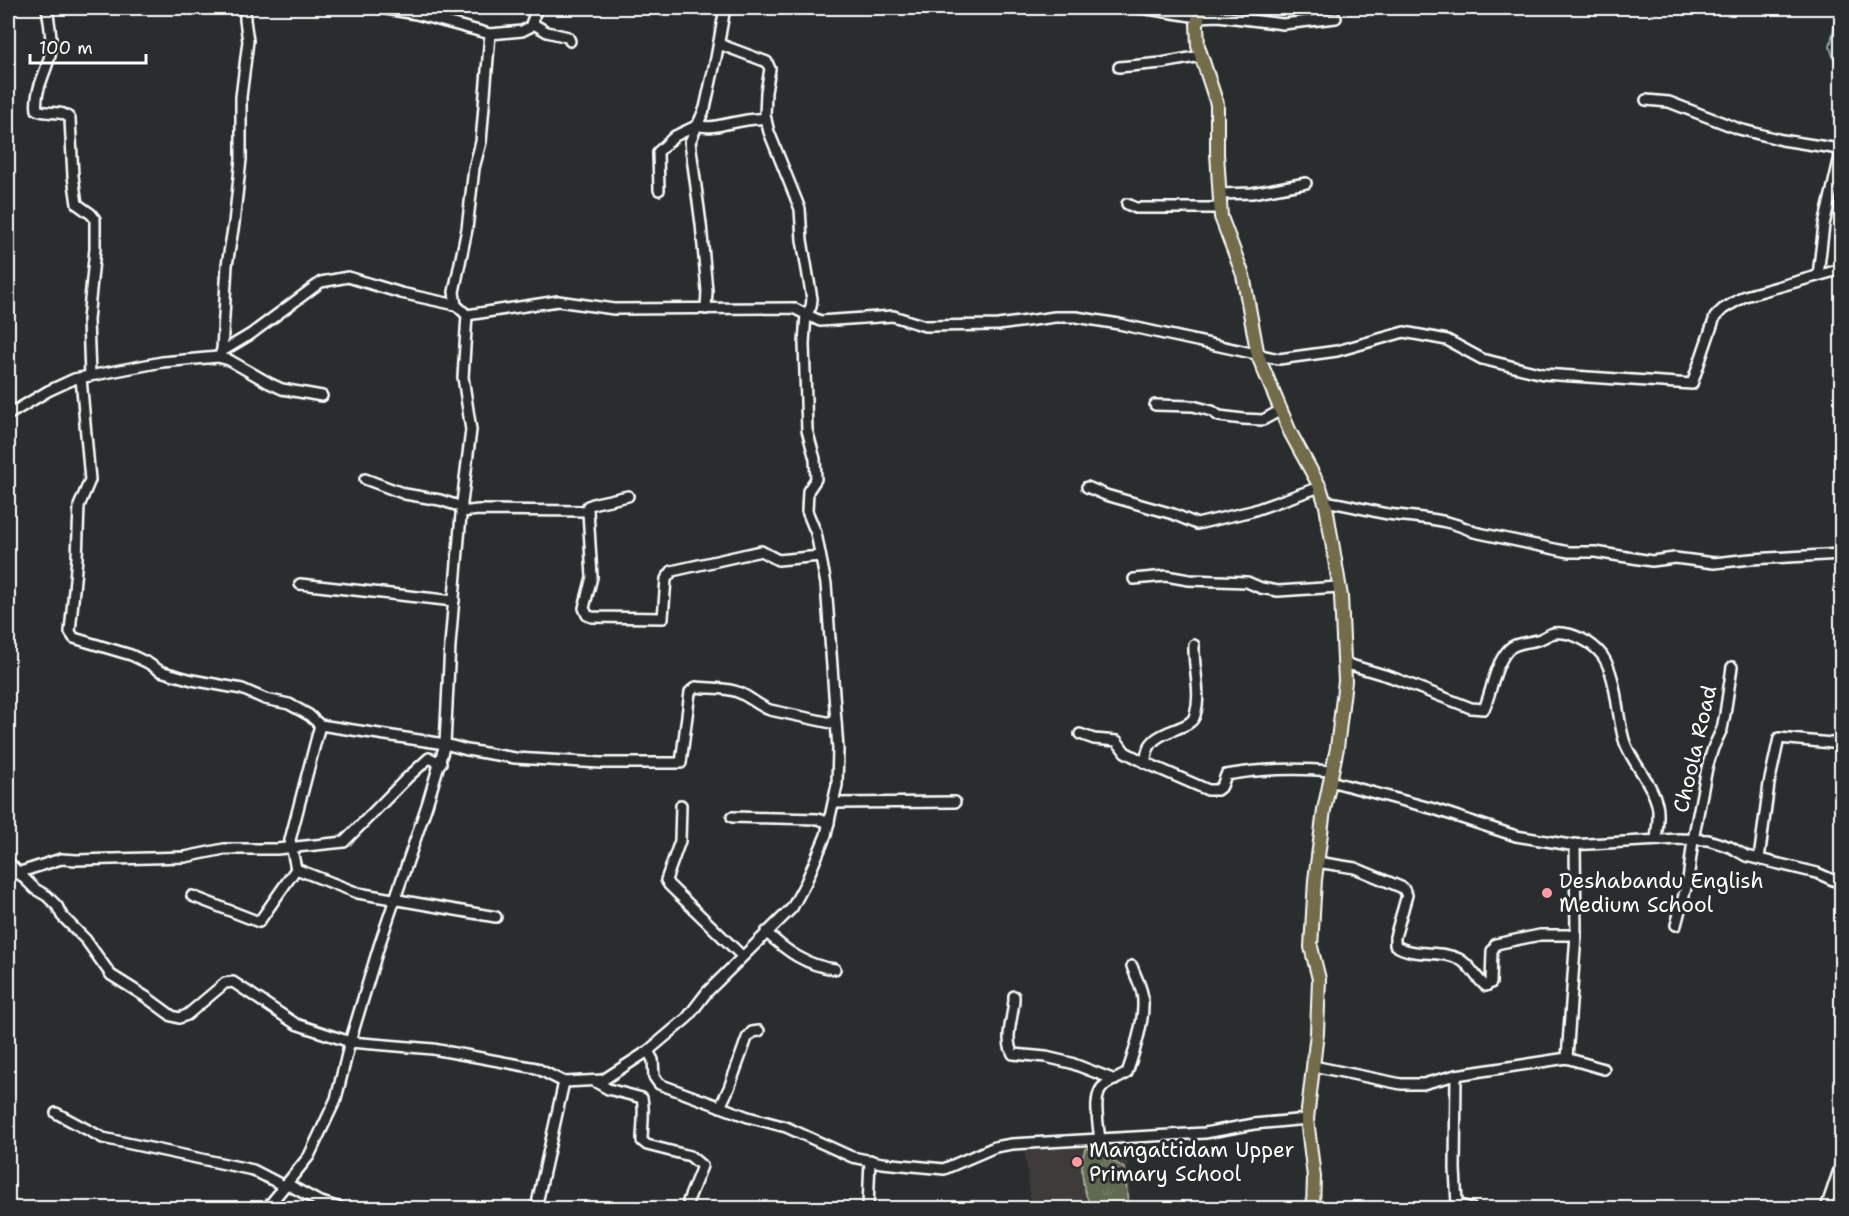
<svg xmlns="http://www.w3.org/2000/svg" width="1849" height="1216" viewBox="0 0 1849 1216" font-family="'Shantell Sans',sans-serif">
<style>
.built{fill:#3f3b3b}
.park{fill:url(#park-tufts);stroke:#b0b5a8;stroke-width:1.5}
.lines{fill:none;stroke-linecap:round;stroke-linejoin:round}
.stream{stroke:#94a6a9;stroke-width:2}
.minor-casing{stroke:#fff;stroke-width:14}
.major-casing{stroke:#fff;stroke-width:16}
.minor{stroke:#2a2d2e;stroke-width:9}
.major{stroke:#726c4b;stroke-width:12}
.poi-dot{fill:#ff9aa2;stroke:#2a2d2e;stroke-width:2}
.labels{text-anchor:middle;dominant-baseline:central;stroke-width:6;stroke-linejoin:round;paint-order:stroke}
.street-label{font-size:21px;fill:#fff;stroke:#2a2d2e}
.poi-label{font-size:21px;fill:#fff;stroke:#2a2d2e;text-anchor:start}
</style>
<defs>
<pattern id="park-tufts" width="24" height="20" patternUnits="userSpaceOnUse" patternTransform="scale(1.5)"><rect width="24" height="20" fill="#616b51"/><path d="M3 7l-1-3M5 7V3M7 7l1-3M15 17l-1-3M17 17v-4M19 17l1-3" fill="none" stroke="#79816b"/></pattern>
</defs>
<rect width="100%" height="100%" fill="#2a2d2e"/>
<filter id="ink" filterUnits="userSpaceOnUse"><feTurbulence type="fractalNoise" baseFrequency=".0167" numOctaves="2"/><feDisplacementMap in="SourceGraphic" scale="12" xChannelSelector="R" yChannelSelector="G"/><feConvolveMatrix kernelMatrix="1 2 1 2 8 2 1 2 1" color-interpolation-filters="sRGB"/></filter>
<g filter="url(#ink)">
<!-- built -->
<path class="built" d="M1066,1144L1126,1146L1131,1208H1035L1031,1202L1024,1148Z"/>
<!-- park -->
<path class="park" d="M1093,1147L1125,1169L1128,1205L1121,1208H1094C1082,1197 1079,1164 1085,1149Z"/>
<g class="lines">
<!-- stream -->
<path class="stream" d="M1838,8L1830,47L1836,65L1842,66"/>
<!-- minor casing -->
<g class="minor-casing">
<g id="minor">
<path d="M47,8C49,23 53,39 50,55C46,73 34,91 37,110C49,115 63,109 70,119L73,176L77,204L91,214L95,219V249L88,320L90,376"/>
<path d="M380,8L416,14L490,34L481,142L474,168L467,229L454,292L456,305L467,315"/>
<path d="M1141,8L1198,17L1218,16L1283,24L1336,18"/>
<path d="M441,20L444,8"/>
<path d="M532,23L547,32L568,37L570,41"/>
<path d="M490,34L522,31L530,27L537,8"/>
<path d="M1119,67L1162,63L1201,56"/>
<path d="M1646,100L1669,102L1739,129L1782,140L1833,148L1841,152L1824,225L1818,275"/>
<path d="M659,190L658,152L675,136L698,125C713,132 744,116 766,119"/>
<path d="M1220,194L1252,193L1306,183"/>
<path d="M1127,204L1136,208H1221"/>
<path d="M706,309L707,291L701,224L690,142L705,108L716,58L725,8"/>
<path d="M222,350L227,265L234,223L241,159V97L248,41L245,20V8"/>
<path d="M221,352L251,334L321,282L348,277L401,293L456,305"/>
<path d="M81,378L90,480L79,506L77,558L70,632L74,638L131,655L148,663L160,671L192,680L242,689L265,699L289,704L309,715L320,725L445,744L467,750L515,758L601,763H681L690,692L696,687C711,689 726,687 740,693C751,698 759,706 770,710L836,724"/>
<path d="M1155,405L1193,406L1212,411L1219,416L1243,419L1263,420L1281,410"/>
<path d="M8,415L48,391L74,379L162,362L218,357L229,360L269,383L282,389L322,396"/>
<path d="M365,479L405,494L440,500L462,507"/>
<path d="M1087,487L1106,495L1173,514L1197,524L1252,511L1320,487"/>
<path d="M1324,501C1346,504 1366,510 1388,514C1417,518 1447,518 1474,532L1569,552H1595L1652,561L1675,558L1714,563L1751,559L1842,554"/>
<path d="M588,511L592,577L584,608L587,615L592,617L663,618L666,579L672,571L761,551L778,560L820,556"/>
<path d="M461,512L478,510L588,511V506L596,503L628,496"/>
<path d="M1134,579L1166,576L1189,580L1247,582L1261,588L1278,591L1339,587"/>
<path d="M300,584L454,601"/>
<path d="M1194,645C1193,668 1202,692 1195,715C1190,734 1144,726 1146,763L1208,790H1217L1222,786L1226,775C1261,769 1298,768 1332,771"/>
<path d="M1344,663L1391,677L1471,708L1484,709C1492,691 1494,666 1508,650C1515,642 1528,643 1537,640C1543,639 1548,634 1554,633C1571,631 1592,642 1602,655C1618,677 1616,717 1625,743C1633,764 1651,781 1657,804C1660,816 1657,828 1656,840"/>
<path d="M1080,734L1094,739L1117,741L1125,752L1146,763"/>
<path d="M1330,781L1434,809L1516,836L1570,845L1679,839L1708,840L1730,847L1746,856L1817,873L1842,884"/>
<path d="M834,803L955,802"/>
<path d="M681,805L680,841L666,880L669,885L742,956"/>
<path d="M732,817L818,819L829,823"/>
<path d="M1759,859L1769,784L1779,738L1842,744"/>
<path d="M8,862L35,889L47,896L57,906L62,916L86,940L111,975L146,997L172,1016L179,1018L187,1015L225,983L233,982L296,1024L350,1042L433,1049L536,1068L564,1082L603,1080L648,1051L687,1018L707,992L792,908L806,882L826,835L837,785L838,749L826,584L816,533L807,511L808,491L816,479L815,459L807,430L804,344L806,314L811,307L812,299L802,240L800,209L769,132L765,116L766,92L770,69L767,62L719,44"/>
<path d="M1317,862L1355,868L1403,888L1407,895L1395,937V945C1414,958 1440,949 1459,959C1471,965 1476,979 1486,986L1491,983L1492,951L1496,944L1540,935H1576"/>
<path d="M296,869L358,893L496,917"/>
<path d="M8,876L61,859L77,860L185,857L224,849H277L344,842L407,778L429,758L441,763"/>
<path d="M192,896L259,922L296,869L290,840L320,725"/>
<path d="M1676,925L1688,880L1693,840L1707,768L1713,748L1722,729L1725,714L1732,667"/>
<path d="M766,932C786,951 807,966 835,969"/>
<path d="M1014,996C1015,1013 1003,1038 1013,1054L1046,1057L1071,1063L1115,1080"/>
<path d="M648,1051L653,1060L654,1077L659,1084L748,1117L786,1127L852,1157L882,1163L944,1169L995,1147L1012,1144L1205,1133L1254,1124L1307,1119"/>
<path d="M1566,1058L1604,1069"/>
<path d="M1313,1066L1401,1084H1423L1456,1075L1567,1058L1576,935L1575,844"/>
<path d="M1456,1075L1455,1169L1457,1204L1471,1208"/>
<path d="M594,1081L608,1089L642,1098C645,1111 642,1127 642,1141L647,1145L690,1156L702,1166L688,1201"/>
<path d="M720,1107L729,1088L747,1038L752,1032L759,1031"/>
<path d="M56,1113L103,1138L253,1170L284,1186"/>
<path d="M1100,1141C1099,1126 1091,1094 1105,1085C1112,1080 1120,1078 1127,1073C1134,1053 1147,1015 1142,993C1140,984 1135,975 1132,966"/>
<path d="M287,1184L318,1201L340,1208"/>
<path d="M267,1208L309,1156L336,1099L350,1042L379,946L427,805L445,744L450,645L462,503L471,430L463,377L467,315L558,301L614,309L793,308L820,321L893,316L925,326L998,325L1055,317H1076L1119,324L1279,359L1337,351L1404,332L1447,340L1482,359L1543,374L1692,384L1715,317L1723,309L1745,296L1842,269"/>
<path d="M536,1208L564,1082"/>
<path d="M868,1208L870,1160"/>
<path d="M1826,1208L1842,1161"/>
</g>
</g>
<!-- major casing -->
<g class="major-casing">
<path id="major" d="M1200,8L1197,24L1198,46L1217,104V153L1221,217L1243,275L1258,356L1290,432L1320,487L1326,506L1341,596L1345,681L1337,748L1324,810L1315,880L1311,947L1319,979L1317,1033L1307,1119L1314,1177L1313,1208"/>
</g>
<!-- minor -->
<use href="#minor" class="minor"/>
<!-- major -->
<use href="#major" class="major"/>
</g>
</g>
<!-- markers -->
<g class="poi-dot">
<circle cx="1547" cy="893" r="6"/>
<circle cx="1077" cy="1162" r="6"/>
</g>
<g class="labels">
<!-- street labels -->
<g class="street-label">
<text transform="translate(1695 749) rotate(-77)">Choola Road</text>
</g>
<!-- poi labels -->
<g class="poi-label">
<text x="1559" y="881">Deshabandu English<tspan x="1559" dy="24">Medium School</tspan></text>
<text x="1089" y="1150">Mangattidam Upper<tspan x="1089" dy="24">Primary School</tspan></text>
</g>
</g>
<!-- margin -->
<rect width="1849" height="1216" fill="none" stroke="#2a2d2e" stroke-width="30"/>
<rect x="15" y="15" width="1819" height="1186" fill="none" stroke="#fff" stroke-width="2" filter="url(#ink)"/>
<!-- scale -->
<path d="M30 54v9h116v-9" fill="none" stroke="#ffffff" stroke-width="3"/>
<text x="39" y="54" font-size="18" fill="#ffffff" stroke="#2a2d2e" stroke-width="4.5" paint-order="stroke">100 m</text>
</svg>
